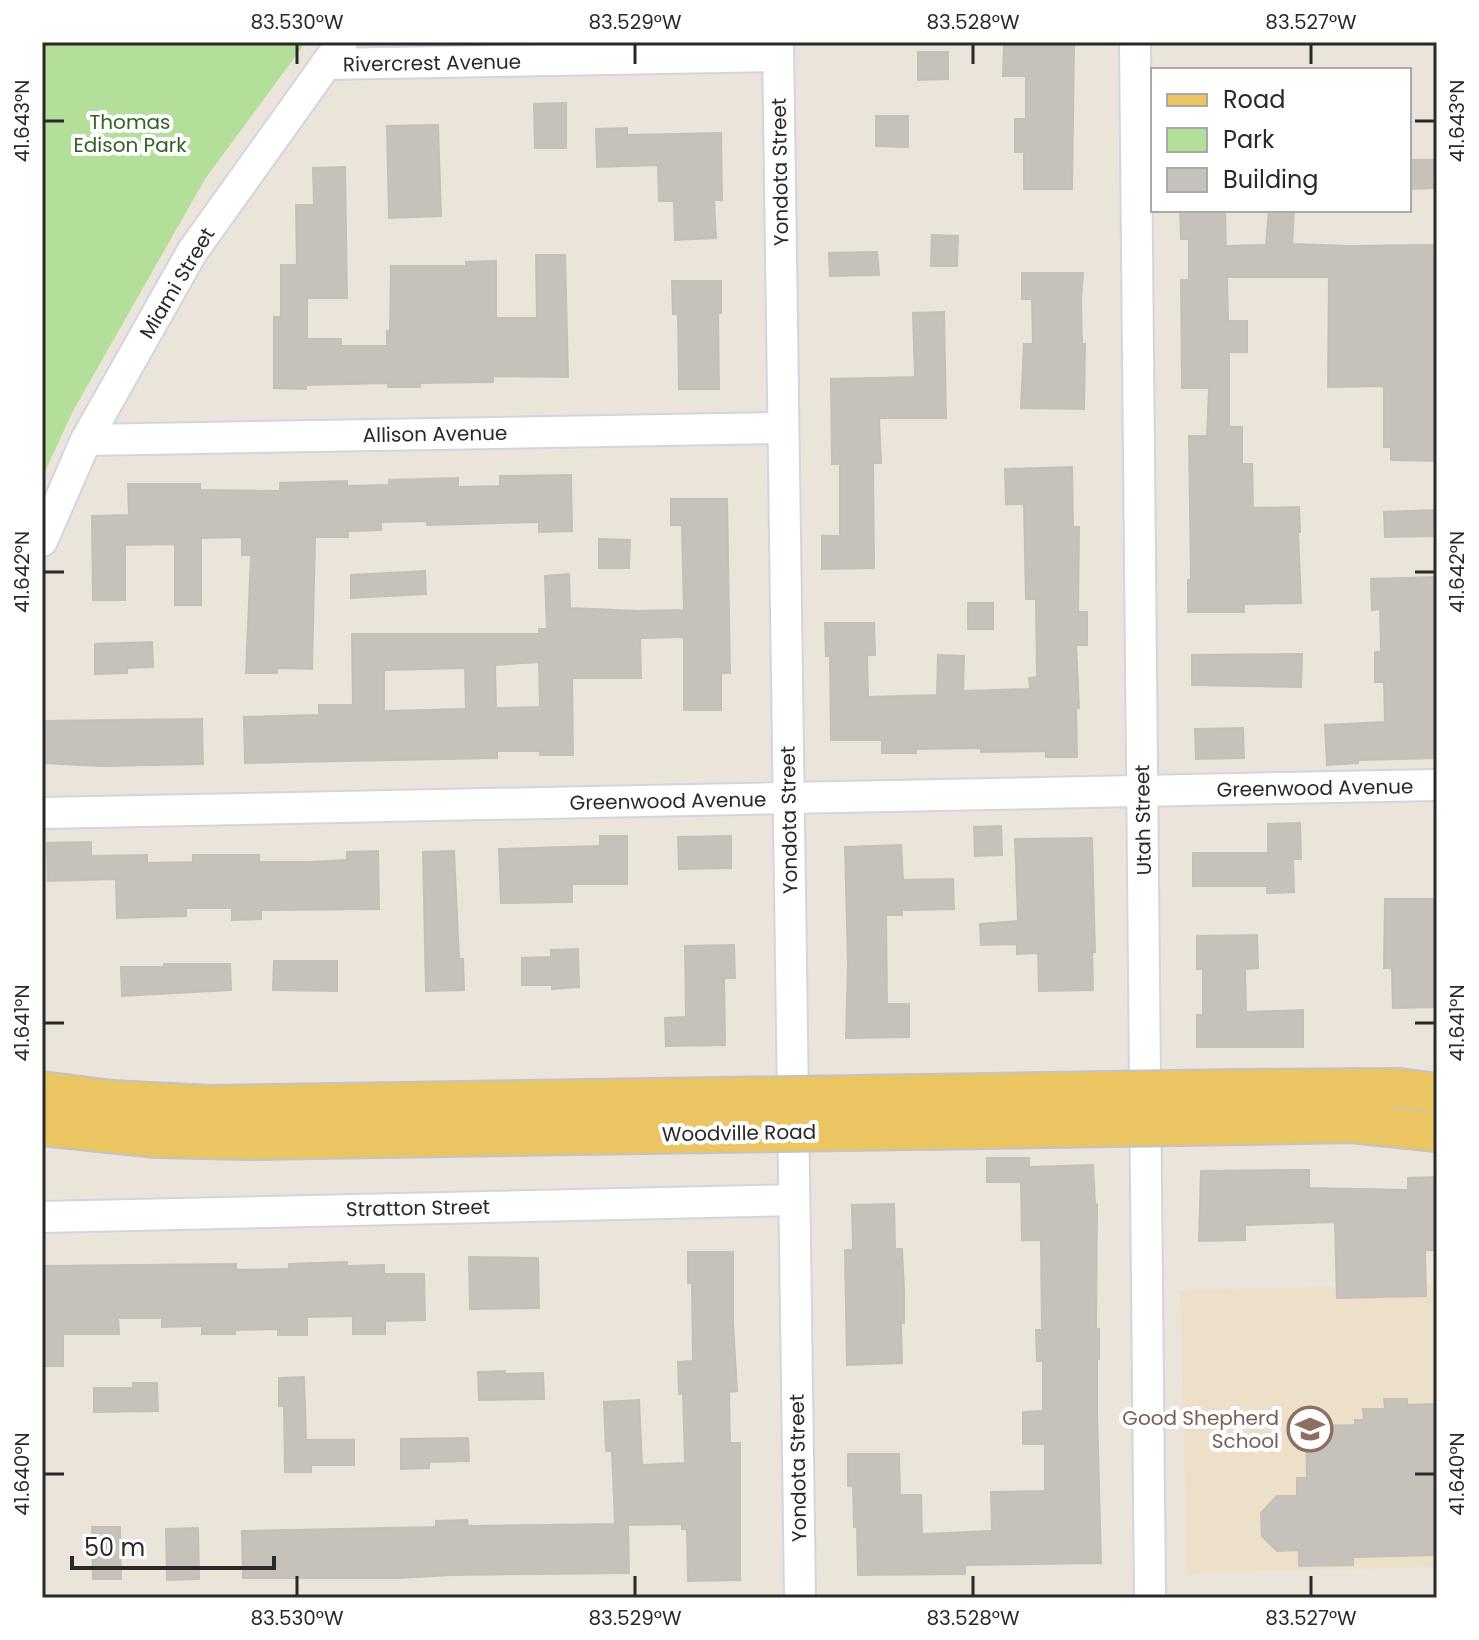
<svg xmlns="http://www.w3.org/2000/svg" width="1479" height="1640" viewBox="0 0 1479 1640" font-family="Poppins,sans-serif">
<style>
.education{fill:#ece0cb}
.green{fill:#b4df9a}
.building{fill:#c6c1bb;stroke:#c6bfb5;stroke-width:2;fill-rule:evenodd}
.lines{fill:none;stroke-linecap:round;stroke-linejoin:round}
.minor-casing{stroke:#d1d5e1;stroke-width:34}
.major-casing{stroke:#c3c3c3;stroke-width:42}
.minor{stroke:#fff;stroke-width:30}
.major{stroke:#eac562;stroke-width:38}
.major-bridge-casing{stroke:#c3c3c3;stroke-width:42;stroke-linecap:butt}
.major-bridge{stroke:#eac562;stroke-width:38}
.ticks{fill:none;stroke:#292929;stroke-width:3}
.labels{text-anchor:middle;dominant-baseline:central;stroke-width:8;stroke-linejoin:round;paint-order:stroke}
.street-label{font-size:20px;fill:#292929;stroke:#fff}
.park-label{font-size:20px;fill:#2e621d;stroke:#fff}
.education-label{font-size:20px;fill:#785e54;stroke:#fff;text-anchor:end}
.neatline{fill:none;stroke:#292929;stroke-width:3}
.ticks-label{font-size:20px;text-anchor:middle;fill:#292929}
</style>
<rect width="100%" height="100%" fill="#ebe4db"/>
<!-- education -->
<path class="education" d="M1437,1284V1567L1187,1573L1180,1290Z"/>
<!-- green -->
<path class="green" d="M42,42H306L205,179L73,411L42,478Z"/>
<!-- building -->
<g class="building">
<path d="M1004,46H1074L1072,189H1024V152H1015V119H1026V76H1003Z"/>
<path d="M918,52H948V79L918,80Z"/>
<path d="M566,103V148H535L534,104Z"/>
<path d="M876,116H908V147L876,146Z"/>
<path d="M438,125L441,216L389,218L387,126Z"/>
<path d="M627,128V135L721,133L722,200H714L716,238L675,240L674,201H659L658,165L597,167L596,129Z"/>
<path d="M1409,160H1433L1434,188L1409,189Z"/>
<path d="M345,167L347,298H307V339H341V346H387V331H390L391,266H466V262L496,261V318H537L536,255H565L568,377L493,376V382L420,383V387H388V383L306,385V389L274,388V317H281V265H297L296,205H314L313,168Z"/>
<path d="M1180,210H1225L1226,246L1266,245L1269,210H1294L1292,244L1349,246L1434,245L1437,348L1433,349V389H1437V461L1391,460V447H1384V386L1328,387L1329,277H1227L1228,321H1247V352H1229V427H1242V464H1252L1253,508L1299,507L1300,532H1298L1301,603L1244,604V612H1188V580H1191L1189,436H1207L1209,388H1182L1181,280H1189V239H1181Z"/>
<path d="M932,235L958,236L957,266H931Z"/>
<path d="M877,252L879,275L830,276L829,253Z"/>
<path d="M1022,273H1083L1081,300L1082,344H1085L1084,409L1021,408L1024,344H1033L1032,299H1022Z"/>
<path d="M672,281H721V313H718L719,389H679L678,314H673Z"/>
<path d="M944,312L946,418H879L881,463H873L874,568L822,569V536H840V464H832L831,379L915,377L913,313Z"/>
<path d="M1072,467L1073,527H1079L1078,612H1087V645H1076L1079,708H1076L1077,757H1046V751L981,752V748L916,749V753H882V740H831L830,656H826L825,623H874L875,655H867L868,697L937,695L938,655L964,656L963,691L1030,689L1029,678L1037,677L1036,599H1026L1024,504H1006L1005,469Z"/>
<path d="M571,475L572,531L539,532V522L427,525V521L381,522V530L348,531V537H315L312,669L277,668V673H246L251,555H242V537L201,538V605H175V544L125,545V600H93L92,516L129,515L128,484H200V490L280,491V483L347,481V486L389,485V480L458,478V487L500,486V476Z"/>
<path d="M671,499H727L730,673H721V710H684V637L640,638L641,678H572L573,755H540V751H497V758L245,763L244,717L319,715V705H353L352,634H539V629H547L545,576L569,574L570,608L639,611L684,610L682,525H671ZM539,662L540,707L496,708L495,665ZM465,668L466,709L384,711V670Z"/>
<path d="M1435,510L1436,536L1385,537L1384,512Z"/>
<path d="M599,539L630,540L629,568H599Z"/>
<path d="M425,571L426,594L351,598V575Z"/>
<path d="M1437,577V607L1435,608L1437,758L1358,760V763L1327,765L1325,725L1385,722L1384,682H1375V652H1381L1380,609L1372,610L1371,579Z"/>
<rect x="968" y="603" width="25" height="26"/>
<path d="M152,642L153,667L127,668V673L95,674V644Z"/>
<path d="M1302,654L1301,687L1192,685V655Z"/>
<path d="M202,719L203,764L102,766L42,763V721Z"/>
<path d="M1243,728L1244,758L1196,759L1195,729Z"/>
<path d="M1300,823L1301,859H1293L1294,892L1267,893V886H1193V853H1268V824Z"/>
<path d="M1001,826L1002,855L975,856L974,827Z"/>
<path d="M600,836H627V884H572V902L501,903L499,849L600,846Z"/>
<path d="M731,836V868L679,869L678,837Z"/>
<path d="M1092,838L1095,952H1092L1093,990L1039,991L1038,953L1017,954V944L981,945L980,924L1018,921L1015,839Z"/>
<path d="M91,842V856L147,855V863L193,862V855H259V862H308L347,860V852L378,851L379,909L261,910V919L232,920V908H186V916L117,918L116,879L48,881L47,843Z"/>
<path d="M901,845L903,880L953,879L954,909L902,910V915H886L887,1004H909V1037L846,1038L848,964L845,847Z"/>
<path d="M454,851L459,959H463L464,990L426,991L423,852Z"/>
<path d="M1385,899H1437V1007L1393,1008L1392,968H1384Z"/>
<path d="M1257,935L1258,968L1245,969L1246,1012L1303,1010V1047H1197V1015H1203V969H1197V936Z"/>
<path d="M734,945L735,978H724L725,1045L666,1046L665,1018L686,1017L685,946Z"/>
<path d="M578,949L579,987L552,989V985H522V958L551,957V950Z"/>
<path d="M274,961H337V991L273,990Z"/>
<path d="M164,964H230L231,990L122,996L121,967H164Z"/>
<path d="M987,1158H1029V1167L1093,1165L1095,1204H1097L1096,1329H1099V1359H1097V1411L1101,1563L965,1565V1574L858,1575L857,1526L854,1527L853,1486H848V1454H899L900,1495H921L922,1534L992,1531L991,1492L1045,1491V1444H1023V1412L1043,1411V1361H1037L1036,1330H1042L1041,1240H1022L1021,1182H987Z"/>
<path d="M1309,1170V1188L1408,1190V1178L1437,1177V1250H1425L1426,1296L1337,1298L1335,1222L1245,1225V1240L1199,1241L1201,1171Z"/>
<path d="M894,1204L895,1249H902L904,1290V1323H901L902,1363L847,1365L845,1250H853L852,1205Z"/>
<path d="M688,1252H733V1322L737,1391L729,1392L730,1443H740V1580L688,1581L687,1529H682V1524L628,1525L629,1573L452,1575L397,1578H243L242,1531L436,1527V1521L467,1520L468,1526L615,1524L612,1451H606L604,1402L639,1400L642,1465L685,1463L683,1393L679,1394L678,1362L693,1361L692,1283H688Z"/>
<path d="M469,1257L538,1258L539,1308L470,1309Z"/>
<path d="M347,1262V1266L384,1265V1274H424L425,1320L385,1321V1334H353V1316L307,1317V1335H278V1329L235,1330V1334H202V1326L162,1327V1318H118L119,1334H63V1366H42V1266L236,1264V1270L289,1269V1264Z"/>
<path d="M505,1371V1374L543,1373L544,1399L479,1400L478,1372Z"/>
<path d="M304,1377L306,1440H354V1465H311V1472H285L284,1406H279V1378Z"/>
<path d="M133,1383H157L158,1411L94,1412V1388H133Z"/>
<path d="M1384,1399H1407V1405L1437,1404V1555L1353,1557V1565L1299,1566V1550L1277,1551L1262,1536L1261,1513L1277,1496H1297V1478H1307L1306,1426L1355,1425V1420H1364L1363,1409H1385Z"/>
<path d="M468,1438L469,1461L429,1462V1468L401,1469V1439Z"/>
<path d="M92,1527H120L121,1579H93Z"/>
<path d="M198,1528L199,1579L167,1580L166,1529Z"/>
</g>
<g class="lines">
<!-- minor casing -->
<g class="minor-casing">
<g id="minor">
<path d="M778,42L800,1598"/>
<path d="M1135,42L1150,1598"/>
<path d="M326,64L778,56"/>
<path d="M86,440L783,428"/>
<path d="M42,541L86,440L192,252L342,42"/>
<path d="M42,813L1437,785"/>
<path d="M42,1217L794,1200"/>
</g>
</g>
<!-- major casing -->
<g class="major-casing">
<g id="major">
<path d="M1237,1089L1399,1088L1437,1093"/>
<path d="M1247,1125L1351,1123L1437,1132"/>
</g>
</g>
<!-- minor -->
<use href="#minor" class="minor"/>
<!-- major -->
<use href="#major" class="major"/>
<!-- major-bridge casing -->
<g class="major-bridge-casing">
<g id="major-bridge">
<path d="M42,1091L112,1100L211,1105L1237,1089"/>
<path d="M42,1126L157,1138L249,1140L1247,1125"/>
</g>
</g>
<!-- major-bridge -->
<use href="#major-bridge" class="major-bridge"/>
</g>
<!-- ticks -->
<path class="ticks" d="M297,44V64M635,44V64M973,44V64M1311,44V64M44,121H64M1415,121H1435M44,572H64M1415,572H1435M44,1023H64M1415,1023H1435M44,1474H64M1415,1474H1435M297,1576V1596M635,1576V1596M973,1576V1596M1311,1576V1596"/>
<!-- icons -->
<defs>
<g id="school-ring" transform="scale(2.3)"><circle r="9.5" fill="#fff" stroke="#8d6e63" stroke-width="1.5"/><path d="M0-5L7-2L0 1L-7-2ZM-4 1L0 2.5L4 1V4Q0 6-4 4Z" fill="#8d6e63"/></g>
</defs>
<g fill-rule="evenodd">
<use href="#school-ring" x="1310" y="1429"/>
</g>
<g class="labels">
<!-- street labels -->
<g class="street-label">
<text transform="translate(432 63) rotate(-1)">Rivercrest Avenue</text>
<text transform="translate(780 172) rotate(-91)">Yondota Street</text>
<text transform="translate(177 283) rotate(-59)">Miami Street</text>
<text transform="translate(435 434) rotate(-1)">Allison Avenue</text>
<text transform="translate(1315 788) rotate(-1)">Greenwood Avenue</text>
<text transform="translate(668 801) rotate(-1)">Greenwood Avenue</text>
<text transform="translate(789 820) rotate(-91)">Yondota Street</text>
<text transform="translate(1143 820) rotate(-91)">Utah Street</text>
<text transform="translate(739 1133) rotate(-1)">Woodville Road</text>
<text transform="translate(418 1208) rotate(-1)">Stratton Street</text>
<text transform="translate(798 1468) rotate(-91)">Yondota Street</text>
</g>
<!-- park labels -->
<g class="park-label">
<text x="130" y="122">Thomas<tspan x="130" dy="23">Edison Park</tspan></text>
</g>
<!-- education labels -->
<g class="education-label">
<text x="1279" y="1418">Good Shepherd<tspan x="1279" dy="23">School</tspan></text>
</g>
</g>
<!-- border -->
<rect width="1479" height="1640" fill="none" stroke="#ffffff" stroke-width="88"/>
<!-- legend -->
<rect x="1151" y="68" width="260" height="144" fill="#ffffff" stroke="#a9a9a9" stroke-width="2"/>
<rect x="1167" y="94" width="40" height="12" fill="#eac562" stroke="#a9a9a9" stroke-width="2"/>
<text x="1223" y="108" font-size="24" fill="#292929">Road</text>
<rect x="1167" y="128" width="40" height="24" fill="#b4df9a" stroke="#a9a9a9" stroke-width="2"/>
<text x="1223" y="148" font-size="24" fill="#292929">Park</text>
<rect x="1167" y="168" width="40" height="24" fill="#c6c1bb" stroke="#a9a9a9" stroke-width="2"/>
<text x="1223" y="188" font-size="24" fill="#292929">Building</text>
<!-- scale -->
<path d="M72 1556v12h202v-12" fill="none" stroke="#292929" stroke-width="4"/>
<text x="84" y="1556" font-size="24" fill="#292929" stroke="#ffffff" stroke-width="6" paint-order="stroke">50 m</text>
<rect x="44" y="44" width="1391" height="1552" class="neatline"/>
<g class="ticks-label">
<text x="297" y="29">83.530°W</text>
<text x="635" y="29">83.529°W</text>
<text x="973" y="29">83.528°W</text>
<text x="1311" y="29">83.527°W</text>
<text transform="translate(22 121) rotate(-90)" y="7">41.643°N</text>
<text transform="translate(1457 121) rotate(-90)" y="7">41.643°N</text>
<text transform="translate(22 572) rotate(-90)" y="7">41.642°N</text>
<text transform="translate(1457 572) rotate(-90)" y="7">41.642°N</text>
<text transform="translate(22 1023) rotate(-90)" y="7">41.641°N</text>
<text transform="translate(1457 1023) rotate(-90)" y="7">41.641°N</text>
<text transform="translate(22 1474) rotate(-90)" y="7">41.640°N</text>
<text transform="translate(1457 1474) rotate(-90)" y="7">41.640°N</text>
<text x="297" y="1625">83.530°W</text>
<text x="635" y="1625">83.529°W</text>
<text x="973" y="1625">83.528°W</text>
<text x="1311" y="1625">83.527°W</text>
</g>
</svg>
